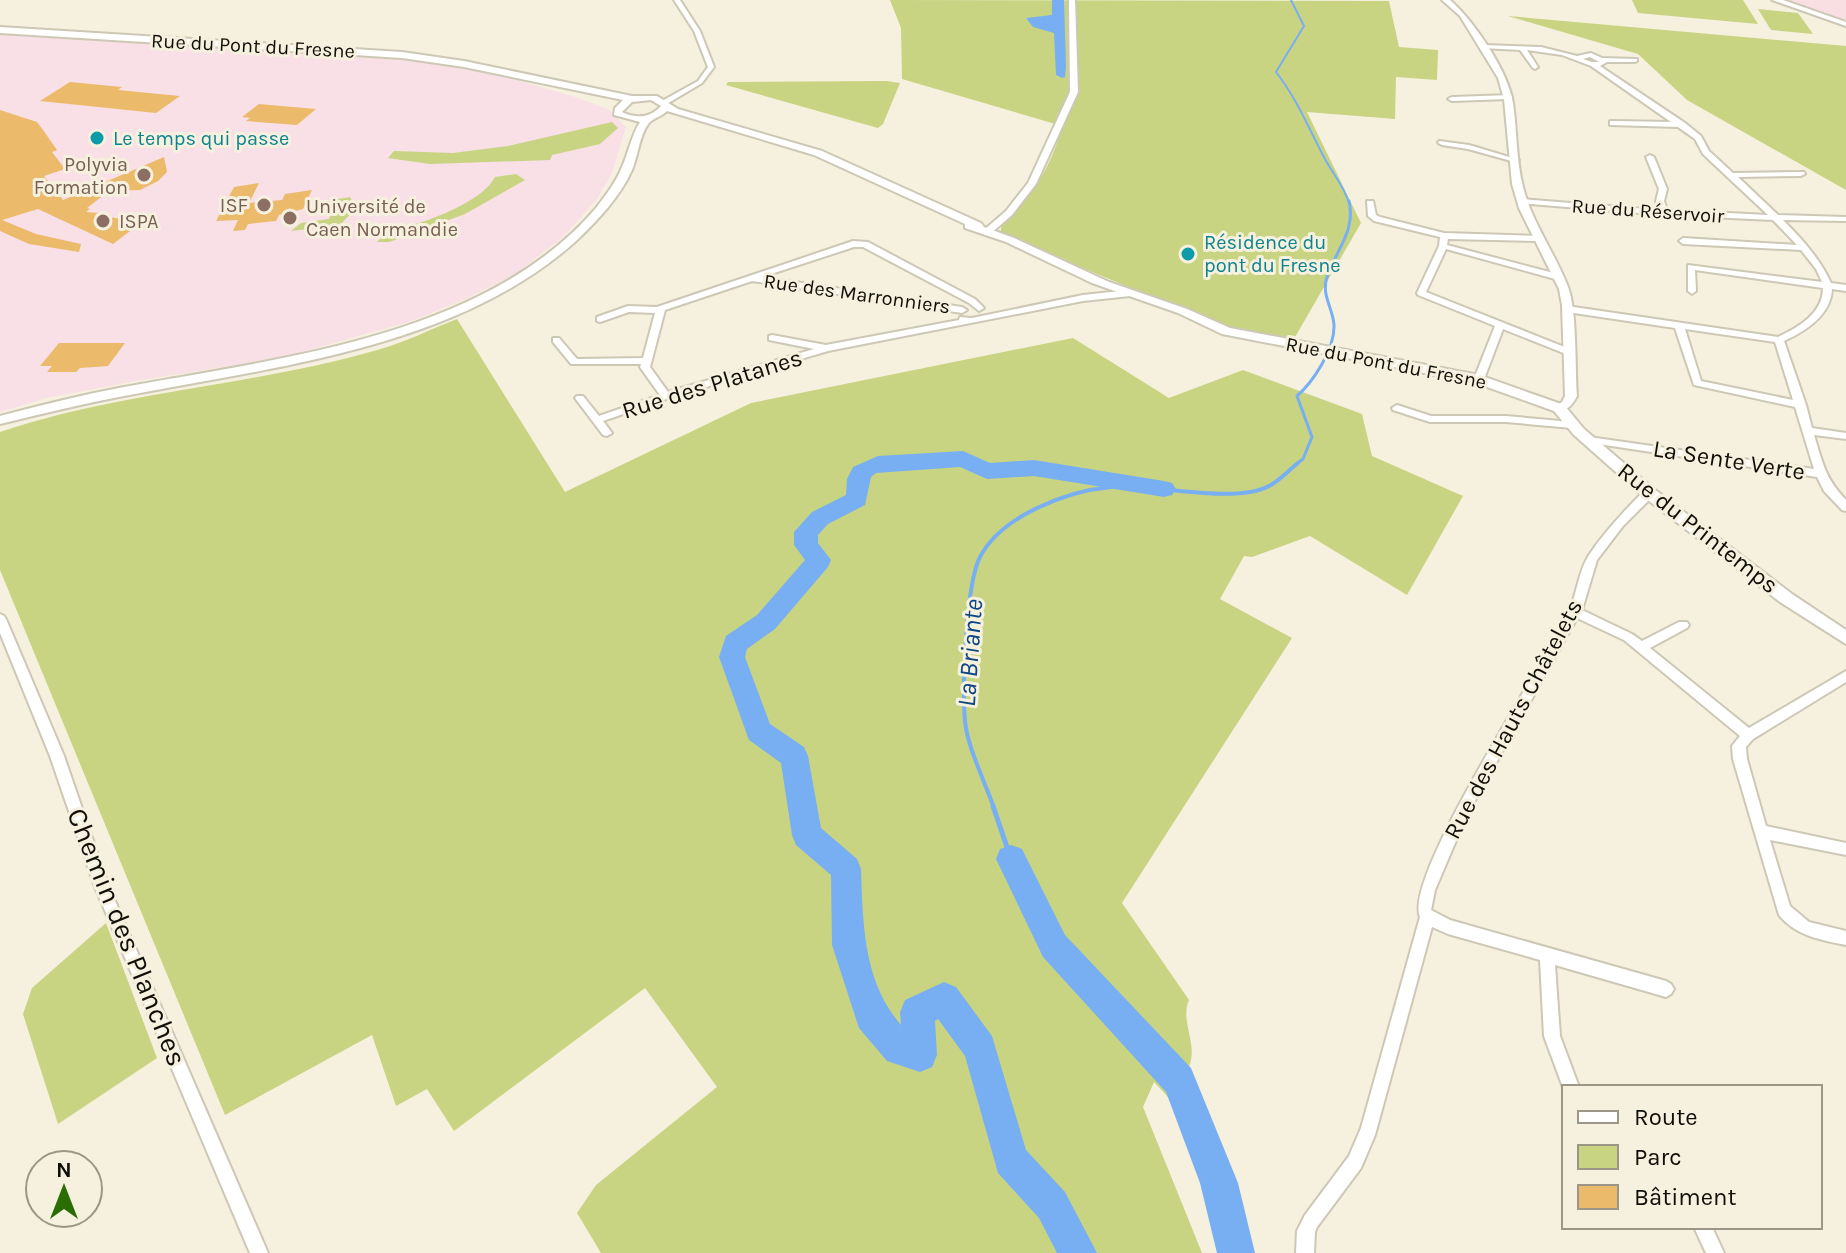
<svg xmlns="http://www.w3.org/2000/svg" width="1846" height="1253" viewBox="0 0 1846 1253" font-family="Karla,sans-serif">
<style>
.industrial{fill:#fadfe2}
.education{fill:#f9dfe6}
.green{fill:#c8d482}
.water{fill:#78aff2}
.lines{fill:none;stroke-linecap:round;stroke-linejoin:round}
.stream-far3{stroke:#78aff2;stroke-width:2}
.stream-far2{stroke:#78aff2;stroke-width:3}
.stream-far1{stroke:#78aff2;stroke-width:4}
.stream{stroke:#78aff2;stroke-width:5}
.river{fill:#78aff2;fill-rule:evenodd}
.building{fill:#ecba6b}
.minor-casing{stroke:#cdc8b5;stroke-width:4}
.tertiary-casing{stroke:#cdc8b5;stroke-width:4}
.secondary-casing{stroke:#cdc8b5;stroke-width:4}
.minor{fill:#fff;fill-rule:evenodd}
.tertiary{fill:#fff;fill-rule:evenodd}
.secondary{fill:#fff;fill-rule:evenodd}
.culture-dot{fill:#0f9aa8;stroke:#f6f1de;stroke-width:3}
.education-dot{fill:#8d6e63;stroke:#f6f1de;stroke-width:3}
.labels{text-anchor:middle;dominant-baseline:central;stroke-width:6;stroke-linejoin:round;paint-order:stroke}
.far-street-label{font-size:20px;fill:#0f0e08;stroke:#f6f1de}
.far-culture-label{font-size:20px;fill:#0d838f;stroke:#f6f1de;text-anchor:start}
.far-education-label{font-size:20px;fill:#785e54;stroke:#f6f1de;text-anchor:end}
.street-label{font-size:24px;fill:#0f0e08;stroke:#f6f1de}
.water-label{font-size:26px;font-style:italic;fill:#0e4783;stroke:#f6f1de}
.near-street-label{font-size:28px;fill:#0f0e08;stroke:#f6f1de}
</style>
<rect width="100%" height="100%" fill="#f6f1de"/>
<!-- industrial -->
<path class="industrial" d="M1770,0H1846V26L1831,21Z"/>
<!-- education -->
<path class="education" d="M0,32L400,57L492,73L572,96L608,109L626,127L612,173L597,199L563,237L515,274L468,298L409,322L283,357L136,381L47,398L0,412Z"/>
<!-- green -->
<g class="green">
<path d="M890,0L1389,1L1399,47L1438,50L1437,80L1396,77L1395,119L1307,112L1361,223L1291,344L1222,326L1001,234C999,221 1013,214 1021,204C1042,180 1054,157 1062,126L902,79L901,28Z"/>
<path d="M1632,0H1743L1758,24L1638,13Z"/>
<path d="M1758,9L1798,13L1813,34L1771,30Z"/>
<path d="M1508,16L1846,46V190L1687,100L1638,54Z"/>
<path d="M887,81L900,83L883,124L878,128L726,85L728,82Z"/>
<path d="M612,122L618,128L600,144L552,155L550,160L430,164L388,158L394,151L453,153L508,146Z"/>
<path d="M516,174L525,180L465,214L389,242H377C389,229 405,228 422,222C445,214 483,199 495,177Z"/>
<path d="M350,197L356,208L340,225L291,231L301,223L329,219L338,199Z"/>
<path d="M457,319L565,492L751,403L1073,338L1169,398L1243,370L1362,414L1372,456L1463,496L1407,595L1310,536L1252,557L1244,556L1220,599L1292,638L1122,903L1189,1000C1180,1020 1197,1042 1190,1064C1187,1075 1175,1087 1168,1097L1154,1082L1143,1107L1202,1253H601L577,1213L596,1185L717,1087L645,988L454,1131L427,1089L396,1106L372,1035L225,1115L0,570V432C122,391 253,386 377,350C404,343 431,329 457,319Z"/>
<path d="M106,923L157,1058L58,1124L23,1014L32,988Z"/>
</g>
<!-- water -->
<path class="water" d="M1052,0H1064L1066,67L1065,77L1062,78L1056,75L1054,33L1033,27L1026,18L1052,15Z"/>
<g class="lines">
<!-- stream-far3 -->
<path class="stream-far3" d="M1291,0L1304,26L1276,72C1297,99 1309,129 1325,159C1333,174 1344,186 1349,203"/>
<!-- stream-far2 -->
<path class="stream-far2" d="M1295,465L1303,459L1312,437L1297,396C1313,382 1335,349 1334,325C1333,308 1321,295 1327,277C1336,250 1356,231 1349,201"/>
<!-- stream-far1 -->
<path class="stream-far1" d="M994,808C985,782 967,746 965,721C962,688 966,584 980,557C1002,515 1068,491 1111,487C1153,483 1233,505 1269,486C1279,481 1289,470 1298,463"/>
<!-- stream -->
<path class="stream" d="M993,806L1011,859"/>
<!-- river -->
<g class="river">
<path d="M963,451L990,463L1034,460L1164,481L1172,483L1176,489L1172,495L1164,497L1034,476L987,479L960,467L876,473L871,477L865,505L828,524L818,535V543L831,560L828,567L775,629L747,649L745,657L770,724L804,747L808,756L821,828L857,859L861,869C863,924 863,981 901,1025L900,1012L905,1000L944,982L956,987L992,1036L1026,1150L1065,1192L1097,1253H1057L1039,1218L998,1173L965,1056L938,1019L935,1021L937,1055L932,1067L920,1072L887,1061L859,1028L832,945L831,875L796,845L792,835L781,763L749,740L719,657L726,636L757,615L805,560L794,545V532L812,512L846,495L847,479L853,467L878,456Z"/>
<path d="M1011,845L1022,849L1065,935L1191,1068L1238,1183L1255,1253H1217L1200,1183L1166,1092L1043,957L996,859L1000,849Z"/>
</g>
</g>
<!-- building -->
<g class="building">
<path d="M70,82L122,87L118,90L180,96L156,113L40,101Z"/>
<path d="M259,104L316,109L297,125L246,121L250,118L242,117Z"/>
<path d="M0,110L37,122L43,130L57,150L52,152L65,169L44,176L63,200L164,157L167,172L158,181L140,190L109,191L87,208L90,209L86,212L98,213L95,215L142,222L113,244L38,209L2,220L36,234L81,244L79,252L29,244L0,231Z"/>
<path d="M259,183L249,203L282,200L285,194L312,190L303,209L279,215L276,221L248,224L245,230L233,231L238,220L216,221L234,187Z"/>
<path d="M59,343H125L108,366L80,368L76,372H47L52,366H40Z"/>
</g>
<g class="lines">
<!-- minor casing -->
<g class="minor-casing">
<g id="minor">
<path d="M674,0H680L700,31L714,67L702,83L665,105H662V101L698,81L708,67L694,31Z"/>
<path d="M1069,0H1075L1078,92L1036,184L1012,215L990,234H984V230L1006,211L1028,183L1070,92Z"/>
<path d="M1484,45L1541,47L1577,56L1591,53L1602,58L1637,59V61L1635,62H1607L1600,66L1685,123L1701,136L1709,151L1733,173L1804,172L1805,174L1801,176L1738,177L1778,215L1846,217V221L1783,220C1802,239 1820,259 1831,283L1846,285V291L1832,289C1831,315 1806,331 1784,341L1806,405L1812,428L1846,433V439L1814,435C1823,464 1825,478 1846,500V511L1842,510L1824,491L1817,477L1585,442L1584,440L1585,438L1589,437L1814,469L1795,407L1694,385L1675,328L1567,312L1562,309L1567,306L1778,337C1799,327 1823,313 1823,288L1695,270L1696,291L1692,294L1688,291V265L1822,282L1816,269L1801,250L1683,244L1679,241L1683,238L1797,245L1773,220L1664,215L1519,203L1518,201L1522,199L1659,210L1656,201L1659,189L1646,157L1650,155L1654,157L1667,189L1664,201L1667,210L1768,215L1703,154L1695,139L1678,127L1610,125V121H1613L1671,122L1591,66L1562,55L1527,50L1538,67L1535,69L1533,68L1520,50L1482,48L1481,47ZM1590,57L1599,62H1592L1583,59ZM1685,329L1775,342L1793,400L1701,381Z"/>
<path d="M1511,95L1512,97L1508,99L1452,101L1448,99L1452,97Z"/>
<path d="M1439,141L1469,145L1519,160L1515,162L1468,149L1442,145L1438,143Z"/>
<path d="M1367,201H1373L1376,215L1380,217L1444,233L1542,236V240L1539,241L1448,239L1447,245L1561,275V279H1555L1446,249L1426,292L1572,350V354H1566L1503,329L1484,379L1482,381H1476L1474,379L1495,326L1418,295L1417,293L1439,246L1440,237L1374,221L1368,216Z"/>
<path d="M853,241L868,242L975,299L984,308L979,311L969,303L863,247H854L762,277L962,307L967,310L962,313L752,281L665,310L650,367L668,392L814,349L769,340V336L772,335L826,345L959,320L960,317L972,318L1083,295L1130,290L1134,293L1130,296L1083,301L828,351L669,398L603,421L612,433L607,436L603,435L575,398L577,396H583L599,416L660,395L640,367L641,364H571L553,342V338H559L577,359L643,358L655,313L629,312L600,322L597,321V317L628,306L657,307Z"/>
<path d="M1397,405L1431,416H1506L1572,422L1577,425L1572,428L1506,422H1430L1393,410L1392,408Z"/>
<path d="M1649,489L1653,490L1654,493L1653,496L1623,526L1597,560L1582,610L1632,634L1642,641L1679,622H1687L1689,625L1687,628L1650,648L1749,728L1846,671V682L1753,739L1746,747L1747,759L1766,826L1846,843V855L1770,840L1790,906L1809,922L1846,931V945C1821,940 1796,936 1779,915L1733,759L1732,746L1740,736L1624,640L1577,618L1467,815L1435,890L1431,910L1450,920L1666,981L1671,984L1674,989L1671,994L1666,997L1555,965L1560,1036L1579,1087H1564V1090L1544,1036L1540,960L1448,934L1432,927L1375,1135L1361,1168L1317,1227L1315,1232L1314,1253H1296L1297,1231L1305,1215L1349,1156L1361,1128L1420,917C1402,878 1546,661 1569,612C1577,594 1578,572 1589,555C1605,531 1625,510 1645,490Z"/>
<path d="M0,614L4,616L6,619L64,756L109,887L268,1253H250L95,887L50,756L0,633Z"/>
<path d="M1694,1227H1712L1724,1253H1706Z"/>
</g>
</g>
<!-- tertiary casing -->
<g class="tertiary-casing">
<g id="tertiary">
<path d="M1442,0H1450C1474,21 1508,71 1513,103C1517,130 1516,160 1523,187C1532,223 1555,253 1568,287C1577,310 1575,368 1577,396C1572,405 1569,409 1559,412L1553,408L1562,402L1565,396L1562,305L1559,289L1519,208L1512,184L1504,99L1498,78L1460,16Z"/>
<path d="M1772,0H1783L1846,22V26Z"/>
</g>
</g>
<!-- secondary casing -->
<g class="secondary-casing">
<path id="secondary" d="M0,27L402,52L464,61L632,96H657L678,109L822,151L981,223L984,227L1014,238L1109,282L1187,309L1230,328L1479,375L1564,405L1584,429L1654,489L1792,594L1846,630V644L1780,602L1644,497L1574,435L1554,411L1476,383L1222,334L1178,313L1092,283L1006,242L965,228V224L814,155L667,111C661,117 653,118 648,124C639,137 638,156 632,170C620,197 597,221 576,241C457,348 275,367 124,396C82,404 41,414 0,424V416C41,405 82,395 124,387C280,358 486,337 596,208C606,195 616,182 622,167C629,152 631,136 640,122L614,115L615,108L623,100L464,67L402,58L0,33ZM651,100L661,106C650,118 637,119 622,112L632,102Z"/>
</g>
<!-- minor -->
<use href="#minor" class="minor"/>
<!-- tertiary -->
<use href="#tertiary" class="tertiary"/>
<!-- secondary -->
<use href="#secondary" class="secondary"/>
</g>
<!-- markers -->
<g class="culture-dot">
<circle cx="97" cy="138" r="8"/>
<circle cx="1188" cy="254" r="8"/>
</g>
<g class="education-dot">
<circle cx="144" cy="175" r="8"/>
<circle cx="264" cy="205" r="8"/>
<circle cx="290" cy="218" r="8"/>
<circle cx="103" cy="221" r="8"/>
</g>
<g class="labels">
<!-- far-street labels -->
<g class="far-street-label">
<text transform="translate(253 46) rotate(3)">Rue du Pont du Fresne</text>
<text transform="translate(1648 211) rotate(4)">Rue du Réservoir</text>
<text transform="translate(857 294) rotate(8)">Rue des Marronniers</text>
<text transform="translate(1386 363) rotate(11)">Rue du Pont du Fresne</text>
</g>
<!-- far-culture labels -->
<g class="far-culture-label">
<text x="113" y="138">Le temps qui passe</text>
<text x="1204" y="242">Résidence du<tspan x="1204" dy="23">pont du Fresne</tspan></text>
</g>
<!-- far-education labels -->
<g class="far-education-label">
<text x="128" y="164">Polyvia<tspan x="128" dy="23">Formation</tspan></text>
<text x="248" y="205">ISF</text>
<text x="306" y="206" text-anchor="start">Université de<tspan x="306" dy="23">Caen Normandie</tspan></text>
<text x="119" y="221" text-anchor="start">ISPA</text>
</g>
<!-- street labels -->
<g class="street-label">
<text transform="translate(712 384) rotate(-17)">Rue des Platanes</text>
<text transform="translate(1729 460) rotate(9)">La Sente Verte</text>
<text transform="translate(1698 528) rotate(38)">Rue du Printemps</text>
<text transform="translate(1513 719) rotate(-62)">Rue des Hauts Châtelets</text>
</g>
<!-- water labels -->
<g class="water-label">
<text transform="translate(970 653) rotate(-86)">La Briante</text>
</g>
<!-- near-street labels -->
<g class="near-street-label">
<text transform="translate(127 937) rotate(68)">Chemin des Planches</text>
</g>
</g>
<!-- legend -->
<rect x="1562" y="1085" width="260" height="144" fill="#f6f1de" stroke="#9a9688" stroke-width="2"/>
<rect x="1578" y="1111" width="40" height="12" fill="#ffffff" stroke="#9a9688" stroke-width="2"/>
<text x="1634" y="1125" font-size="24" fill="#0f0e08">Route</text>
<rect x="1578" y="1145" width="40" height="24" fill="#c8d482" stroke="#9a9688" stroke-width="2"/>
<text x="1634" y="1165" font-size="24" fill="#0f0e08">Parc</text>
<rect x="1578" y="1185" width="40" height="24" fill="#ecba6b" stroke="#9a9688" stroke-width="2"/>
<text x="1634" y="1205" font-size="24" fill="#0f0e08">Bâtiment</text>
<!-- north arrow -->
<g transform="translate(64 1189)"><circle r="38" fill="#f6f1de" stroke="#9a9688" stroke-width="2"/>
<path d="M0-6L14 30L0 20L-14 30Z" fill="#2a6d05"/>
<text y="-12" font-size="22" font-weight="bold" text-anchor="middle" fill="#0f0e08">N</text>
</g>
</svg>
